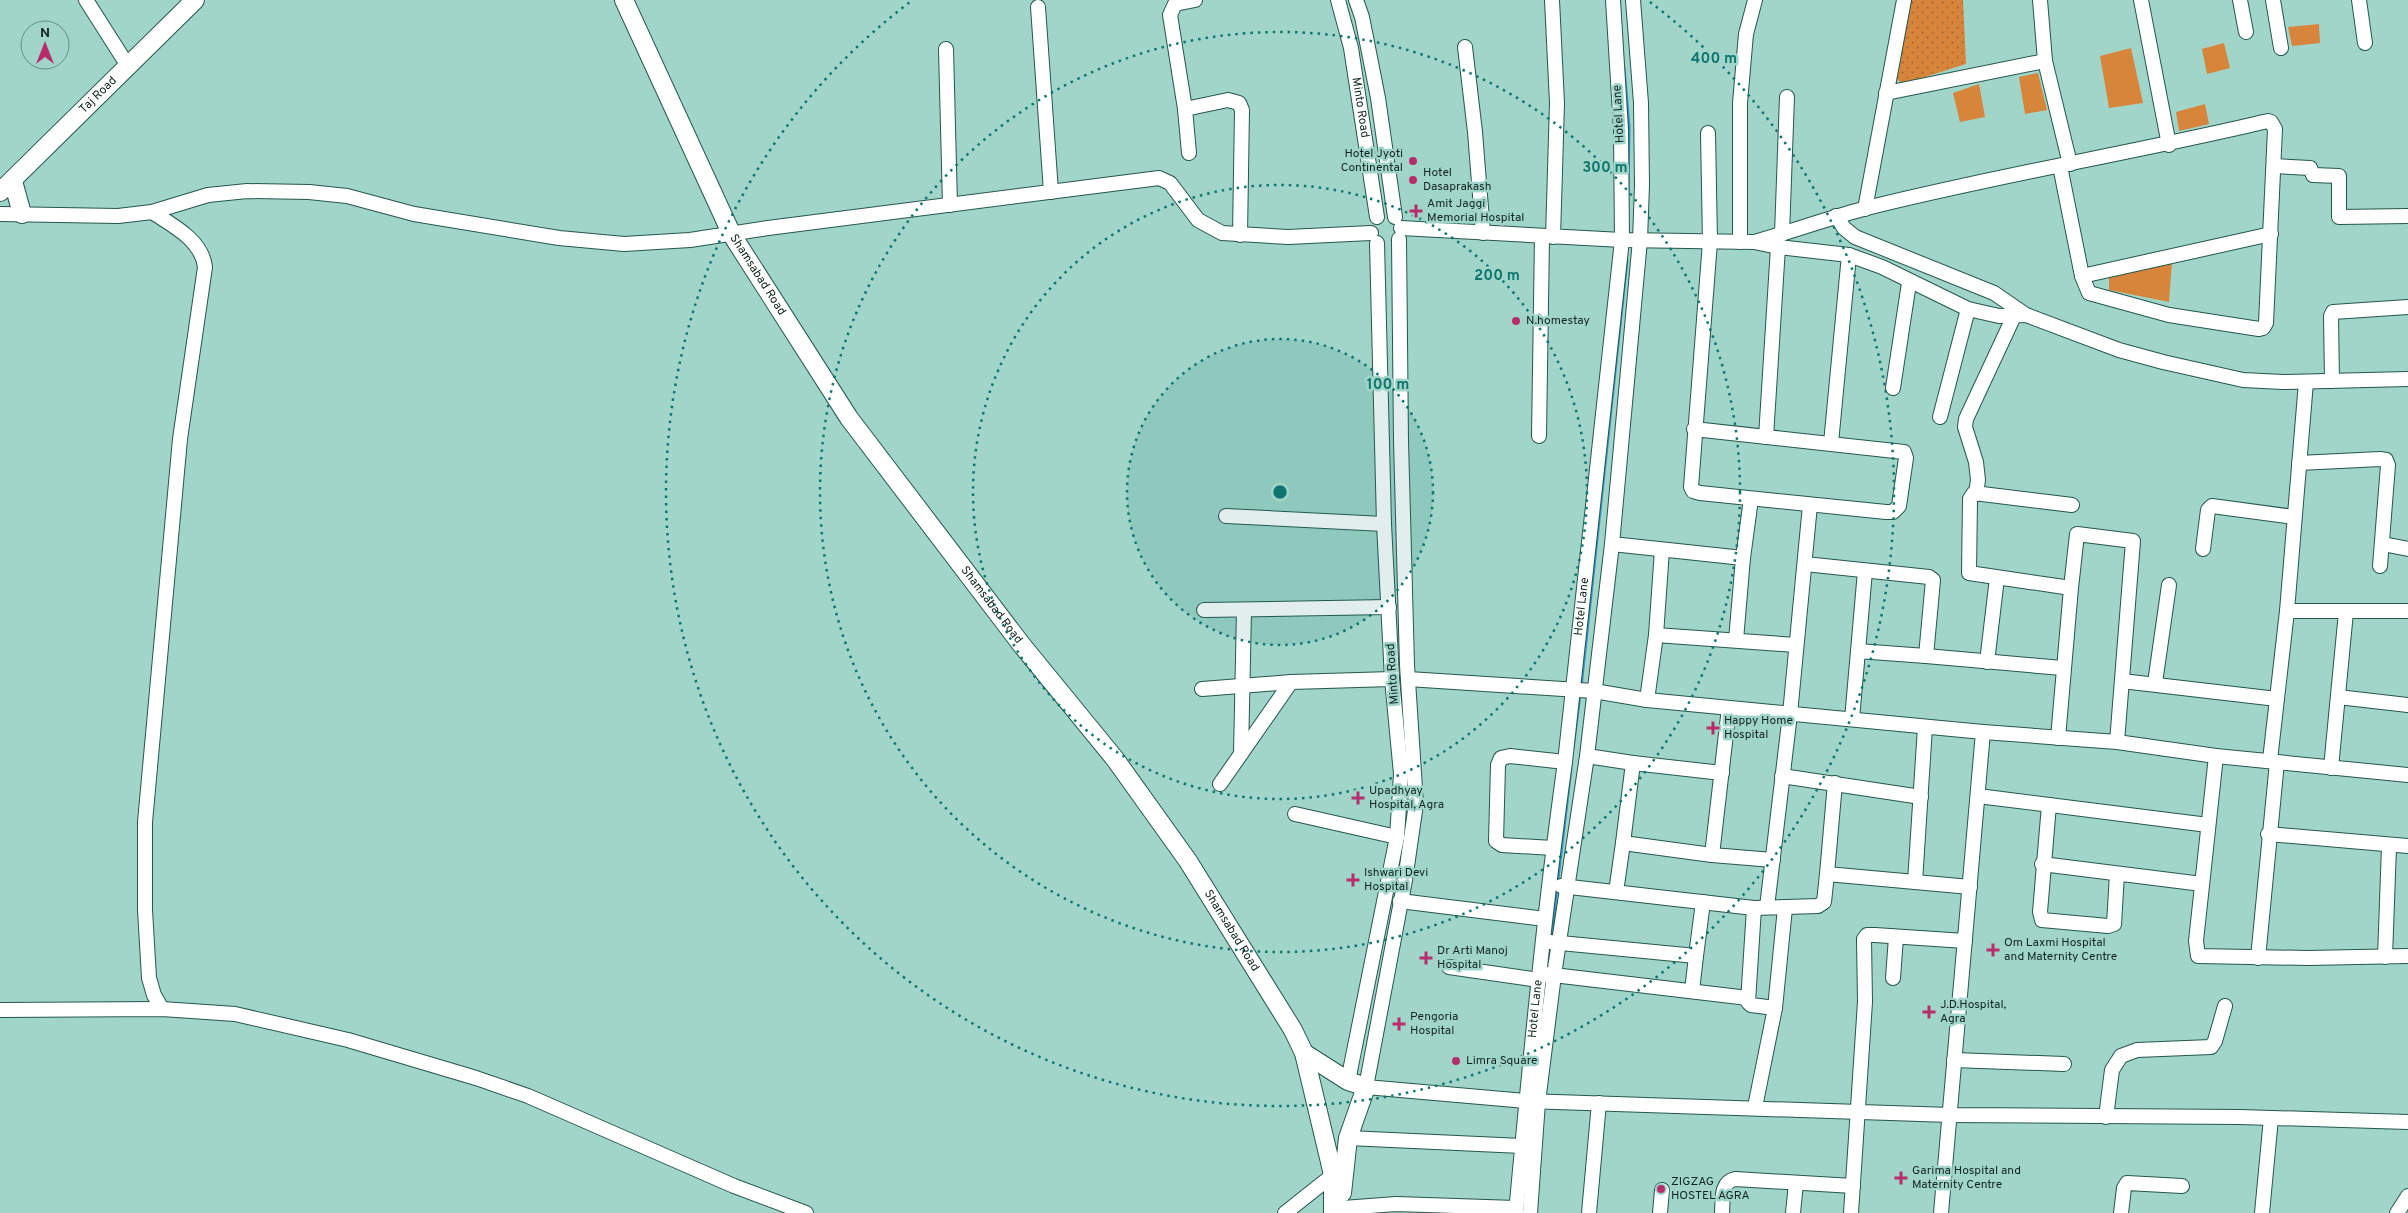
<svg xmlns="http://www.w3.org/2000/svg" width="2408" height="1213" viewBox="0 0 2408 1213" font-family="Overpass,sans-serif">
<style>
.grass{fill:#d8853c}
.park{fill:url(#park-dots)}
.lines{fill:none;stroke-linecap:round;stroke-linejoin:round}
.stream{stroke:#338fc6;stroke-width:3}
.minor-casing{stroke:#25574d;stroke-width:16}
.major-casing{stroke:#25574d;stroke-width:20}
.minor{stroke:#fff;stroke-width:14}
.major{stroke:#fff;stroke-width:18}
.ring{fill:none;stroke:#0f766e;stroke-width:2.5;stroke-dasharray:2.5 5}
.poi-dot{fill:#b72d6a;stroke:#a1d5c9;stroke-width:2}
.labels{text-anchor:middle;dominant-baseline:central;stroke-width:5;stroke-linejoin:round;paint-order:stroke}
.street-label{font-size:12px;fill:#102520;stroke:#a1d5c9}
.poi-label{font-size:12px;fill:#102520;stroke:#a1d5c9;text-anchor:start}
.centre{fill:#0f766e;stroke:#a1d5c9;stroke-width:2.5}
.ring-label{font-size:15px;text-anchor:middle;font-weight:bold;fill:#0f766e;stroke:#a1d5c9;stroke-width:5;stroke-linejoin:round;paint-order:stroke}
</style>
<defs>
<pattern id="park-dots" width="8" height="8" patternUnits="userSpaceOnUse" patternTransform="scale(1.25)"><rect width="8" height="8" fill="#d8853c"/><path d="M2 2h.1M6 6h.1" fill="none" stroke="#ae6d32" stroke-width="1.8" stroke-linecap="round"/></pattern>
</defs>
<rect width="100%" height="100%" fill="#a1d5c9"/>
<!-- grass -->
<g class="grass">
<path d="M2319,24L2320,43L2292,46L2288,27Z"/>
<path d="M2224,43L2230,68L2207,74L2202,49Z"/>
<path d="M2131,48L2143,103L2109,108L2100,56Z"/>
<path d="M2038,73L2047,110L2025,114L2019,77Z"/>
<path d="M1979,84L1985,117L1960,122L1953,93Z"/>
<path d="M2205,104L2209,124L2179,131L2176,112Z"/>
<path d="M2172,263L2169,302L2109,290V276Z"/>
</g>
<!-- park -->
<path class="park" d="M1910,0H1963L1966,64L1903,84L1894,77Z"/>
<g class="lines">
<!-- stream -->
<g class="stream">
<path d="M1624,68L1629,127L1628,194"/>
<path d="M1581,687L1627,260"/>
<path d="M1573,749L1580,694"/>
<path d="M1551,938L1571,768"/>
<path d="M1547,970L1550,947"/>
<path d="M1542,1018L1546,979"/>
</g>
<!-- minor casing -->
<g class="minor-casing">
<g id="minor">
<path d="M86,0L128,66"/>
<path id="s1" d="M1338,0L1351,48L1377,217"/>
<path d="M1356,0L1362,17L1378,98L1395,217"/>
<path d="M1552,0L1557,103L1553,237"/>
<path d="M2040,0L2045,61L2070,164"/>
<path d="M2141,0L2169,145"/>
<path d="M2240,0L2246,32"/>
<path d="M2273,0L2281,48"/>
<path d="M2359,0L2365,43"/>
<path d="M1038,7L1051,192"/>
<path d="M1465,47L1475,132L1483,233"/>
<path d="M946,49L950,205"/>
<path d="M1886,93L2045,61"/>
<path d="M1185,109L1228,100L1239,103L1242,110L1240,235"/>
<path d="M1189,153L1185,109L1170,15L1175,4L1195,0"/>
<path d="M2274,166L2310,168L2313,175L2339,176V217L2408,216"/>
<path d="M1865,209L1904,0"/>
<path d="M152,212C172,225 202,240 205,267L180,439L145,822V910L149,978L154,995L162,1009"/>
<path d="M0,214L118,216L152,212L208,195L247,191L309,192L347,196L414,214L559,238L624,244L690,240L768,228L1159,178L1170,183L1198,220L1222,233L1288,237L1371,233"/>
<path d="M1836,216L1844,228L1855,237L1994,293L2026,315L2119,350L2163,362L2243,380L2283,382L2408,379"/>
<path d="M1401,228L1622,240L1754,242L1778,247L1849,255L1882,267L1968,309L1999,316L2026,315"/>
<path d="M1782,234L1787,97"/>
<path d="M1399,239L1401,441L1407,665L1416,804L1405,880L1366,1087L1526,1101L1950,1115L2240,1117L2408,1122"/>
<path d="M1740,242V103L1746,34L1755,0"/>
<path d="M1754,242C1790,232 1826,219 1863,209C1997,175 2133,153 2268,121L2271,122L2275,129L2266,323L2263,328L2259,329L2169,315L2089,293L2082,276L2060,166"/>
<path d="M2082,276L2271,234"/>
<path d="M2332,381L2331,316L2333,312L2408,307"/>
<path d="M1893,388L1909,283"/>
<path d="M1940,417L1968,309"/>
<path d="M1694,429L1904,452L1906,458L1899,506L1893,512H1886L1700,493L1693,491L1691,487L1710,242L1708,133"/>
<path d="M1539,436L1542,237"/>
<path d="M1766,437L1778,247"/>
<path d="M1831,443L1849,255"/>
<path d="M2299,463L2380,459L2386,460L2388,465L2380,566"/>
<path d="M1976,494L1978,480L1976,462L1965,427L1966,419L2014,316"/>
<path d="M1226,516L1384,524"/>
<path d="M1612,544L1743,558"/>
<path d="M2383,544L2408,549"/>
<path d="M2203,549L2208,510L2212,506L2294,517"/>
<path d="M1805,564L1929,577L1933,580L1926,656L1858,651L1852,719"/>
<path d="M2071,588L2077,534L2133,541L2117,742"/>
<path d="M1204,610L1389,607"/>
<path d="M2287,611H2408"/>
<path d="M1656,635L1662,550"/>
<path d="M1736,640L1743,558L1751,499"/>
<path d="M1858,651L1865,571"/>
<path d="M1926,656L2062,668"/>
<path d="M1987,662L1997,578"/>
<path d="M1408,679L1594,691L1647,700L1983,732L2117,742L2216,756L2408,775"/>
<path d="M2122,681L2277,699"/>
<path d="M2155,683L2169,585"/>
<path d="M1202,689L1291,682L1392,679"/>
<path d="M2338,697L2408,705"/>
<path d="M1647,700L1656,635L1796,645"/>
<path d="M1729,708L1712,855L1773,860"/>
<path d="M2058,738L2071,588L1969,573L1970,499L1974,493L2072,505"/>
<path d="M1241,754L1244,610"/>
<path d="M1587,756L1633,763"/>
<path d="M2216,756L2196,941L2198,956L2308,958L2408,956"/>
<path d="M2270,760L2287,611L2306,382"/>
<path d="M2331,768L2346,612"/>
<path d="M1782,776L1921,797"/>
<path d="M1835,783L1827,874L1915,882L1925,727"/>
<path d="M1220,784L1291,682"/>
<path d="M1978,796L2208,825"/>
<path d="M2049,805L2040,912L2042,920L2108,926L2114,924L2117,874"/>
<path d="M1295,814L1397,837"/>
<path d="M2268,834L2408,846"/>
<path d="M1623,843L1633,763L1722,773"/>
<path d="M1553,848L1502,845L1496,841L1498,765L1501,758L1510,756L1565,762"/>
<path d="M2042,864L2202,884"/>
<path d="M1915,882L1970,887"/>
<path d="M1561,886L1754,908L1818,906L1824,902L1827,874"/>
<path d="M1616,892L1623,843L1712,855"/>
<path d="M1400,901L1545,919"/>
<path d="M1767,907L1790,714L1810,505"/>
<path d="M1754,908L1748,1002L1751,1005L1775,1008"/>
<path d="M1550,942L1696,956L1703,902"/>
<path d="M2385,957L2389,846"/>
<path d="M2258,958L2277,762"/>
<path d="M1449,967L1539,980"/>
<path d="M1545,974L1748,998"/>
<path d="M1893,978L1896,937"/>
<path d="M1692,991L1696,956"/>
<path d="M0,1010L162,1009L235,1014L348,1040L476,1078L528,1096L734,1186L806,1213"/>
<path d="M1954,1060L2064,1064"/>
<path d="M1348,1081L1397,837L1401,774L1392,679L1384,524L1377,243"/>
<path d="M1755,1107L1775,1008L1785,908"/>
<path d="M2106,1117L2112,1070L2121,1056L2137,1050L2211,1047L2215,1041L2225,1006"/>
<path d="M1348,1138L1522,1146"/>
<path d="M1343,1208L1396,1204L1516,1208"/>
<path d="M1285,1213L1333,1175H1341"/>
<path id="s2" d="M1516,1213C1530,1062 1544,912 1565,762L1622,240L1621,130L1613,0"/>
<path d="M1530,1213L1538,1102L1554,975L1587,756L1612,544L1640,240L1642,185L1641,103L1633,0"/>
<path d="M1589,1213L1599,1103"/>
<path d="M1660,1213L1662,1190"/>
<path d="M1722,1213C1723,1201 1720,1182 1735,1179L1853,1186"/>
<path d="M1793,1213L1796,1183"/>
<path d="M1851,1213L1865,1002L1864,939L1867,935H1875L1965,941"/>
<path d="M1941,1213L1983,732"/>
<path d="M2121,1213L2124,1188L2127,1183L2182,1186"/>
<path d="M2262,1213L2271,1118"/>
<path d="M2397,1213L2408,1196"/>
</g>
</g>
<!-- major casing -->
<g class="major-casing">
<g id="major">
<path id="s3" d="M624,0L732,235L849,418L1021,644L1115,759L1188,861L1293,1030L1304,1053L1330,1162L1333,1175V1213"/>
<path d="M13,181L22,214"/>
<path id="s4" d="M0,192L195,0"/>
<path d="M1304,1053L1348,1081L1366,1087L1348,1138L1342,1193"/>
</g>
</g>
<!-- minor -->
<use href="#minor" class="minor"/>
<!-- major -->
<use href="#major" class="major"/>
</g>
<!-- distance rings -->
<circle cx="1280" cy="492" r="153" fill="#0f766e" fill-opacity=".12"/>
<g class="ring">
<circle cx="1280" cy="492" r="153"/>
<circle cx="1280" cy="492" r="307"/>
<circle cx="1280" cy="492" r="460"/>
<path d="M1650 2A614 614 0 1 1 910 2"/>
</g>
<!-- markers -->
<g class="poi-dot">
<circle cx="1413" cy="161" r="5"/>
<circle cx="1413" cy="180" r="5"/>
<path d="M1413.5 203.5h5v5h5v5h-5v5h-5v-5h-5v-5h5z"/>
<circle cx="1516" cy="321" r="5"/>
<path d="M1710.5 720.5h5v5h5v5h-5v5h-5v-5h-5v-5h5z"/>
<path d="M1355.5 790.5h5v5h5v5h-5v5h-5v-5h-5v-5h5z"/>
<path d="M1350.5 872.5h5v5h5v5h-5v5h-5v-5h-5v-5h5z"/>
<path d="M1990.5 942.5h5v5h5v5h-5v5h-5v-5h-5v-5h5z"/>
<path d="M1423.5 950.5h5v5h5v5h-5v5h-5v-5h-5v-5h5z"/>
<path d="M1926.5 1004.5h5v5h5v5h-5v5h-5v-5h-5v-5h5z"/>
<path d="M1396.5 1016.5h5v5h5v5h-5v5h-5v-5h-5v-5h5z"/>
<circle cx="1456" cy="1061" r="5"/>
<path d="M1898.5 1170.5h5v5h5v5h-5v5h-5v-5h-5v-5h5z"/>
<circle cx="1661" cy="1189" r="5"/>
</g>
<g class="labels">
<!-- street labels -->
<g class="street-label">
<text stroke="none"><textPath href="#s4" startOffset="138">Taj Road</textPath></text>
<text stroke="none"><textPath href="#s1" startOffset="110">Minto Road</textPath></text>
<text transform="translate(1619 114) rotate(-93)">Hotel Lane</text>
<text stroke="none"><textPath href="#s3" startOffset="306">Shamsabad Road</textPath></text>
<text stroke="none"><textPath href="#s3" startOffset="711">Shamsabad Road</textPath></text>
<text stroke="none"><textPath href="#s2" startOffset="610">Hotel Lane</textPath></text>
<text transform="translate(1393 674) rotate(-94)">Minto Road</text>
<text stroke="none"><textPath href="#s3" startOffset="1116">Shamsabad Road</textPath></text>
<text stroke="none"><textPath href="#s2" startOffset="205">Hotel Lane</textPath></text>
</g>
<!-- poi labels -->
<g class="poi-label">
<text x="1403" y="154" text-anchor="end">Hotel Jyoti<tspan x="1403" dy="14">Continental</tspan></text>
<text x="1423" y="173">Hotel<tspan x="1423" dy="14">Dasaprakash</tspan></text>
<text x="1427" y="204">Amit Jaggi<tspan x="1427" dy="14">Memorial Hospital</tspan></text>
<text x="1526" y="321">N.homestay</text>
<text x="1724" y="721">Happy Home<tspan x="1724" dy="14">Hospital</tspan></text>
<text x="1369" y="791">Upadhyay<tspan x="1369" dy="14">Hospital, Agra</tspan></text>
<text x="1364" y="873">Ishwari Devi<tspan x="1364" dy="14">Hospital</tspan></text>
<text x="2004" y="943">Om Laxmi Hospital<tspan x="2004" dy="14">and Maternity Centre</tspan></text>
<text x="1437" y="951">Dr Arti Manoj<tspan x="1437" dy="14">Hospital</tspan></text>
<text x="1940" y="1005">J.D.Hospital,<tspan x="1940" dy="14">Agra</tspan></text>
<text x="1410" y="1017">Pengoria<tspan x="1410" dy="14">Hospital</tspan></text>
<text x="1466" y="1061">Limra Square</text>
<text x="1912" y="1171">Garima Hospital and<tspan x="1912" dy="14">Maternity Centre</tspan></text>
<text x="1671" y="1182">ZIGZAG<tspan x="1671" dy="14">HOSTEL AGRA</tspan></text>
</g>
</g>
<circle cx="1280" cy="492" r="8" class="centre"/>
<g class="ring-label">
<text x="1714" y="63">400 m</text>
<text x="1605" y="172">300 m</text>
<text x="1497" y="280">200 m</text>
<text x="1388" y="389">100 m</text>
</g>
<!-- north arrow -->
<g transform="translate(45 45)"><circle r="24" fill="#a1d5c9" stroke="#678f85"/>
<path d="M0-4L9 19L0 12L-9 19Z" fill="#b72d6a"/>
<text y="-8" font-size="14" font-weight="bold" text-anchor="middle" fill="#102520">N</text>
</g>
</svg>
